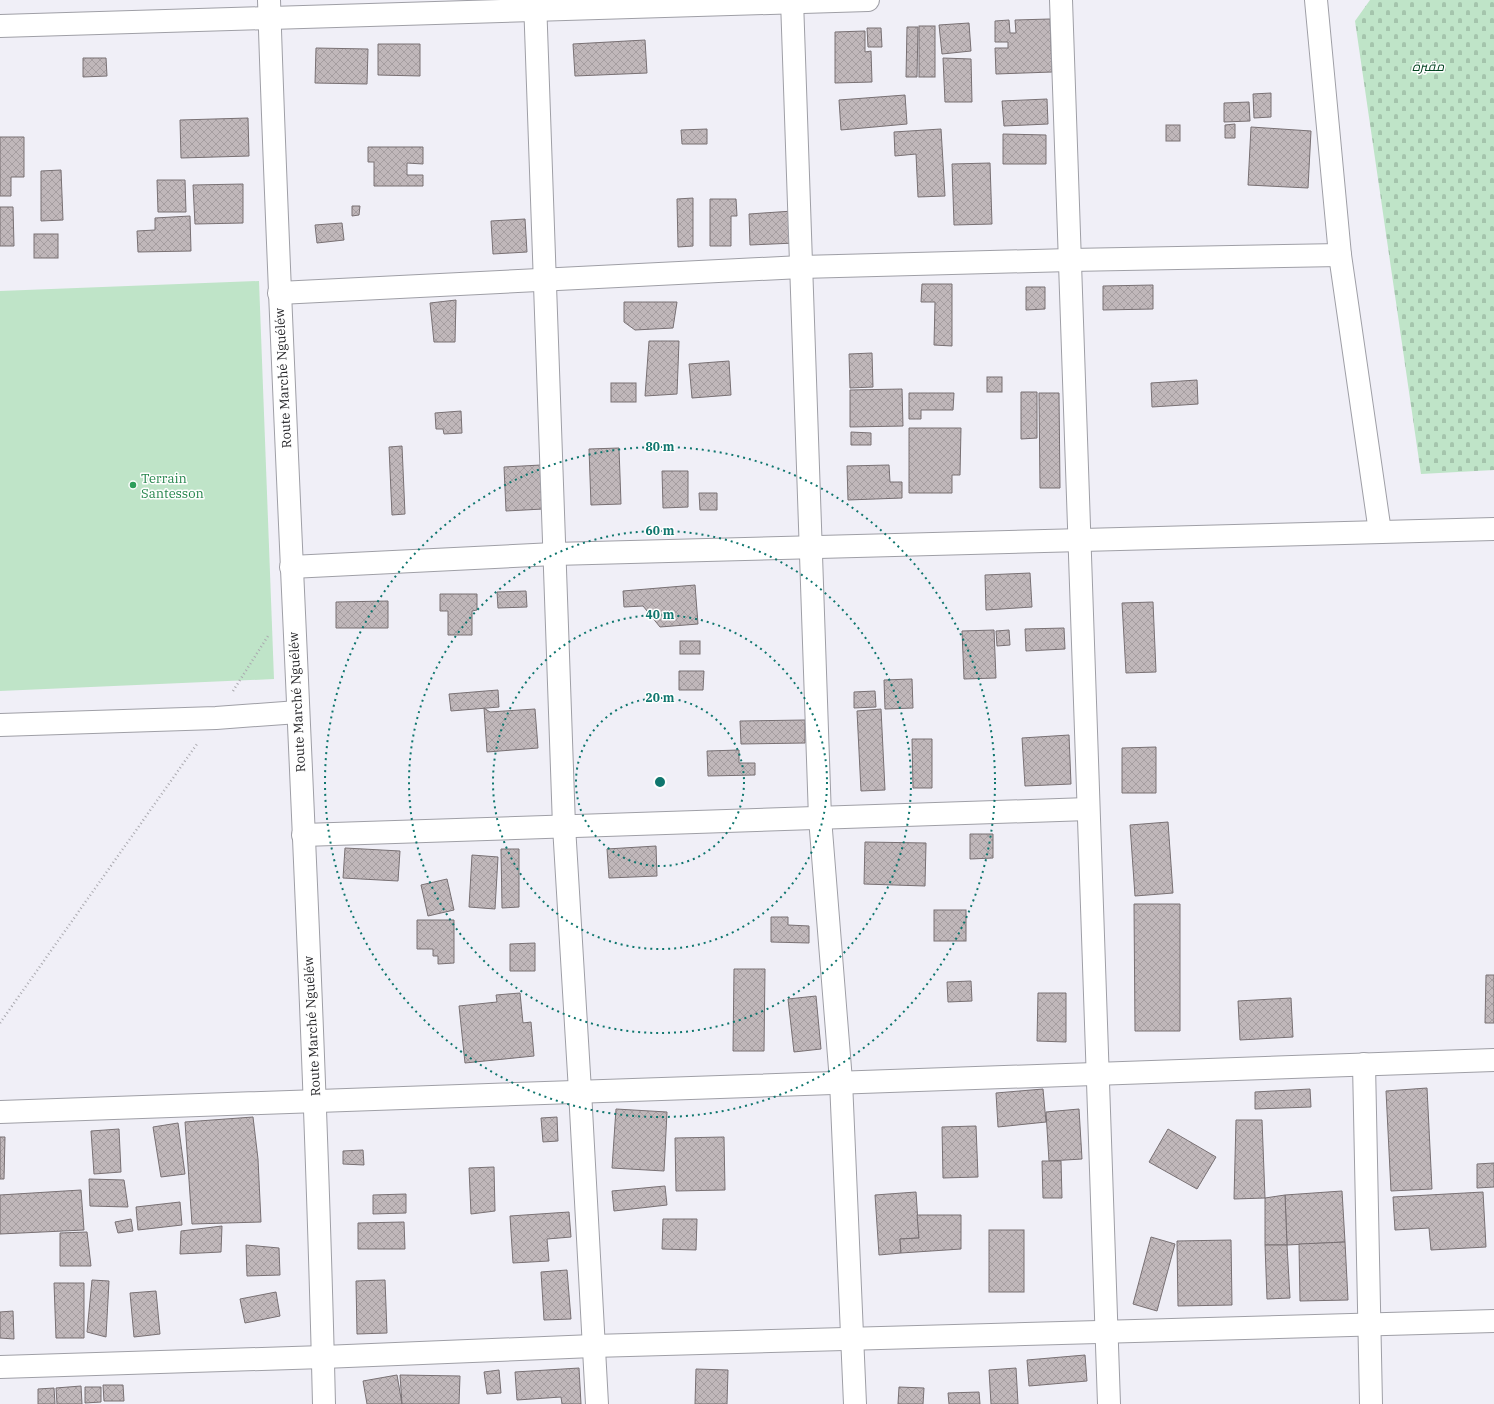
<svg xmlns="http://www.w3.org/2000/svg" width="1494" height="1404" viewBox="0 0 1494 1404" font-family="'IBM Plex Serif',Cairo,serif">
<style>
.cemetery{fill:url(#cemetery-stones)}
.pitch{fill:#bfe4c8}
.building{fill:url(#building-cross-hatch);stroke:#787073}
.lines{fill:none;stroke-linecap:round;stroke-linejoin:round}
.street-casing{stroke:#9f9fa6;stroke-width:24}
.path{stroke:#aaa9af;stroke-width:2.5;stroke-dasharray:1 3;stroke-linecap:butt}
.street{stroke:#fff;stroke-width:22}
.ring{fill:none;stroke:#0f766e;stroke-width:2;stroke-dasharray:2 4}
.leisure-dot{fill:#2e9e5b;stroke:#fefefe;stroke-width:1.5}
.labels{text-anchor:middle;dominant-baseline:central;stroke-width:3;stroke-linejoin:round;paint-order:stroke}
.park-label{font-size:13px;font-style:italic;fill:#024320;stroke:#fefefe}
.street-label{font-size:13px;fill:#27272a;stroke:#fefefe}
.leisure-label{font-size:13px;fill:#27864d;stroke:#fefefe;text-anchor:start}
.centre{fill:#0f766e;stroke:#fefefe;stroke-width:2}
.ring-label{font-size:12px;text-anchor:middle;font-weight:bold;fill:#0f766e;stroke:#fefefe;stroke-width:3;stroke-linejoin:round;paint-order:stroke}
</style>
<defs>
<pattern id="cemetery-stones" width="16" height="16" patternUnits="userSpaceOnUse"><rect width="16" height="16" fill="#bfe4c8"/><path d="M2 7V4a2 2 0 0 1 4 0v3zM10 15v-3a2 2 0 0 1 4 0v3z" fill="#a4c4ac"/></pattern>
<pattern id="building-cross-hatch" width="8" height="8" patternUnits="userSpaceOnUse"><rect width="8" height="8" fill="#c0b7ba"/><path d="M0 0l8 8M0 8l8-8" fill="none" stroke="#a59da0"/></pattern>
</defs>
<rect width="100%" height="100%" fill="#f0eff7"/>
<!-- cemetery -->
<path class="cemetery" d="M1370,0H1494V470L1421,474L1355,21Z"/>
<!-- pitch -->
<path class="pitch" d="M259,281L274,679L0,691V291Z"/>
<!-- building -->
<g class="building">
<path d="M1050,19L1052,72L996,74L995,48H1008V42H995V21L1009,20L1010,33H1016L1015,20Z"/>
<path d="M969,23L971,51L942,54L939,25Z"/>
<rect x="919" y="26" width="16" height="51"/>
<path d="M907,27H918L917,77H906Z"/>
<path d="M867,28H881L882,47H868Z"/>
<path d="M865,31V52L871,51L872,82L835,83V32Z"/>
<path d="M645,40L647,73L575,76L573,44Z"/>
<path d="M378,44H420V76L378,75Z"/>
<path d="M316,48L368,49L367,84L315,83Z"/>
<path d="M83,58H106L107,76L83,77Z"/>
<path d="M943,58L971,59L972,102H945Z"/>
<path d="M1271,93V117L1254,118L1253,94Z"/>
<path d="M905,95L907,124L841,130L839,100Z"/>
<path d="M1047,99L1048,124L1004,126L1002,101Z"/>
<path d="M1249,102L1250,121L1224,122V103Z"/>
<path d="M248,118L249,156L181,158L180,120Z"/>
<path d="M1235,124V138H1225V125Z"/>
<rect x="1166" y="125" width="14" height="16"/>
<path d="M1251,127L1311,131L1308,188L1248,185Z"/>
<path d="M707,129V144H682L681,130Z"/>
<path d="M941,129L945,196L918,197L916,154L895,156L894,132Z"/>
<path d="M1003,134L1046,135V164H1003Z"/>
<path d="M0,137H24V177H11V196H0Z"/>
<path d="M368,147H423V164L407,163V175H423V186H374V162H368Z"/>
<path d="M990,163L992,224L954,225L952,164Z"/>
<path d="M61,170L63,220L41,221V171Z"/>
<path d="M157,180H185L186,212H158Z"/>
<path d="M243,184V223L195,224L193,185Z"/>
<path d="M693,198V246L678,247L677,199Z"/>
<path d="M710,199H736L737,216H731V246H710Z"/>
<path d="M352,206H360L359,215L352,216Z"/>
<path d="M0,207H13L14,246H0Z"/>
<path d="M793,211L795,243L750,245L749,214Z"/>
<path d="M190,216L191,251L138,252L137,231L155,230V218Z"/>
<path d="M525,219L527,252L493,254L491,221Z"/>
<path d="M342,223L344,240L317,243L315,225Z"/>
<rect x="34" y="234" width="24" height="24"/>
<path d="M922,284H952V346L934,345L935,302H921Z"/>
<path d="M1153,285V309L1103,310V286Z"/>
<path d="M1026,287H1045V309L1026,310Z"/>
<path d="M456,300L455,342H434L430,303Z"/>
<path d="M624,302H677L673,328L635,330L624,322Z"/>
<path d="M649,341H679L677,394L645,396Z"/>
<path d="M872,353L873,387L850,388L849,354Z"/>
<path d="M729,361L731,395L692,398L689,364Z"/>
<rect x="987" y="377" width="15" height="15"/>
<path d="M1197,380L1198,404L1152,407L1151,383Z"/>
<rect x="611" y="383" width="25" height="19"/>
<path d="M902,389L903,426L850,427V390Z"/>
<path d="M1021,392H1037V438L1021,439Z"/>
<path d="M909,393H954L953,410H921V419H909Z"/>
<path d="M1039,393H1059L1060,488H1040Z"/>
<path d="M461,411L462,433L444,434L443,429H436L435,413Z"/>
<path d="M909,428H961L960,475H952V493H909Z"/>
<path d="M851,432L871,433V445H851Z"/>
<path d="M402,446L405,514L392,515L389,447Z"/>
<path d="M619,448L621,504L591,505L589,449Z"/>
<path d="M541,465L543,509L506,511L504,467Z"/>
<path d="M889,465L890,482H902V498L848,500L847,466Z"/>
<path d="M662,471H688V507L663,508Z"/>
<path d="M699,493H717V510H700Z"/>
<path d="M1030,573L1032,607L986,610L985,575Z"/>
<path d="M695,585L698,624L660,627L643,606L624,607L623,591Z"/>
<path d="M526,591L527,607L498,608L497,592Z"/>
<path d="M440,594H477V610L472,611V635H448V611H440Z"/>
<path d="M388,601V628H336V602Z"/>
<path d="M1153,602L1156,672L1126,673L1122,603Z"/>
<path d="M1064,628L1065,649L1026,651L1025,629Z"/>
<path d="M994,630L996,678L964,679L962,631Z"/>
<path d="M1009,630L1010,645L997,646L996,631Z"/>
<rect x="680" y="641" width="20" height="13"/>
<path d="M679,671H704L703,690H679Z"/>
<path d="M912,679L913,708L885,709L884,680Z"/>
<path d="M498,690L499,707L451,711L449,694Z"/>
<path d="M875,691L876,707L854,708V692Z"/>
<path d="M484,708L490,712L535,709L538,748L487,752Z"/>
<path d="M881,709L885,790L861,791L857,711Z"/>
<path d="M805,720V743L741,744L740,721Z"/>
<path d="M1069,735L1071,784L1025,786L1022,738Z"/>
<path d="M912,739H932V788H913Z"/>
<path d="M1156,747V793H1122V748Z"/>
<path d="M739,750V763H755V775L708,776L707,751Z"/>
<path d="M1168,822L1173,893L1135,896L1130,825Z"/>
<path d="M970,834H993V858L970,859Z"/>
<path d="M865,842L926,843L925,886L864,884Z"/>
<path d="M656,846L657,876L609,878L607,849Z"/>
<path d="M345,848L400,851L398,881L343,878Z"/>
<path d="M501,849H519V907L502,908Z"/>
<path d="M472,855L498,857L495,909L469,907Z"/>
<path d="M447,879L454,910L428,916L421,885Z"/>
<path d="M1134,904H1180V1031H1135Z"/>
<rect x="934" y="910" width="32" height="31"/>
<path d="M771,917H788V925L809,926V943L771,942Z"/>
<path d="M417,920H454V963L438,964V956H433V949H417Z"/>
<path d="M535,943V971H510V944Z"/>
<path d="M734,969H765L764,1051H733Z"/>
<path d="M1486,975H1494V1023H1485Z"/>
<path d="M971,981L972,1001L948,1002L947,982Z"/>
<path d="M520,993L523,1023L531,1022L534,1056L465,1063L459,1006L497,1002L496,995Z"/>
<path d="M1038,993H1066V1042L1037,1041Z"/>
<path d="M816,996L821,1049L794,1052L788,999Z"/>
<path d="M1291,998L1293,1037L1240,1040L1238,1001Z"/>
<path d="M1427,1088L1432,1189L1391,1191L1386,1091Z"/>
<path d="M1043,1089L1046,1122L998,1127L996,1093Z"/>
<path d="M1310,1089L1311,1107L1255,1109V1092Z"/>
<path d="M616,1109L667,1112L664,1171L612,1168Z"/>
<path d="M1079,1109L1082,1159L1049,1161L1046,1112Z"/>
<path d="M253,1117L258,1159L261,1222L192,1224L185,1122Z"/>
<path d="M557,1117L558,1141L543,1142L541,1118Z"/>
<path d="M1236,1120H1262L1265,1198L1234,1199Z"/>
<path d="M178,1123L185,1174L161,1177L153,1127Z"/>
<path d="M976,1126L978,1177L943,1178L942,1127Z"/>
<path d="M119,1129L121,1172L94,1174L91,1131Z"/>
<path d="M1168,1129L1216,1157L1197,1189L1149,1162Z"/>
<path d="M0,1137H5L4,1179H0Z"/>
<path d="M724,1137L725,1190L676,1191L675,1138Z"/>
<path d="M363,1150L364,1165L343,1164V1151Z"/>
<path d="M1042,1161H1061L1062,1198H1043Z"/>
<path d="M1494,1163V1187L1477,1188V1164Z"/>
<path d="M494,1167L495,1211L471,1214L469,1168Z"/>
<path d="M89,1179L124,1180L128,1207L90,1206Z"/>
<path d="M665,1186L667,1205L614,1211L612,1191Z"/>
<path d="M81,1190L84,1230L0,1234V1195Z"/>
<path d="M1342,1191L1345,1242L1287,1245L1285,1195Z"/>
<path d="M916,1192L919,1238L900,1239L901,1253L879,1255L875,1195Z"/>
<path d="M1483,1192L1486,1247L1431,1250L1429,1228L1395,1230L1393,1197Z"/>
<path d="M406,1194V1213L373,1214V1195Z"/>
<path d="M1285,1195L1287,1245H1265V1198Z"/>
<path d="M180,1202L182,1225L138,1230L136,1207Z"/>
<path d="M569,1212L571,1237L547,1239L549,1261L513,1263L510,1216Z"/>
<path d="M917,1215H961V1249L901,1253L900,1239L919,1238Z"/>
<path d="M131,1219L133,1231L118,1233L115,1222Z"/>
<path d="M663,1219H697L696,1250L662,1249Z"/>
<path d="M404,1222L405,1249H358V1223Z"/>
<path d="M222,1226L221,1252L180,1254L181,1231Z"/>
<rect x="989" y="1230" width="35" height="62"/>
<path d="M87,1232L91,1266H60V1233Z"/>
<path d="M1151,1237L1175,1244L1157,1311L1133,1304Z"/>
<path d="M1231,1240L1232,1305L1178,1306L1177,1241Z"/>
<path d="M1345,1242L1348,1300L1300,1301L1299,1244Z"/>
<path d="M246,1245L279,1248L280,1275L247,1276Z"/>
<path d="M1265,1245H1287L1290,1298L1267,1299Z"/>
<path d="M567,1270L571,1319L544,1320L541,1272Z"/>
<path d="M92,1280L109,1281L106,1337L87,1332Z"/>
<path d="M385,1280L387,1333L357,1334L356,1281Z"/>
<path d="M54,1283H84V1338H56Z"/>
<path d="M156,1291L160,1334L134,1337L130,1293Z"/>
<path d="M276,1292L280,1316L245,1323L240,1299Z"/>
<path d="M13,1311L14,1339L0,1338V1312Z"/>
<path d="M1085,1355L1087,1381L1029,1386L1027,1360Z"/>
<path d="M579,1368L581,1404H562L561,1397L517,1400L515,1372Z"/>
<path d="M1016,1368L1018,1404H991L989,1370Z"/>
<path d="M696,1369L728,1370L727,1404H695Z"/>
<path d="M499,1370L501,1393L487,1394L484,1372Z"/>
<path d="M397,1375L402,1404H367L363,1381Z"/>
<path d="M400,1375L460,1376L459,1404H402Z"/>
<path d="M103,1385H123L124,1401H104Z"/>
<path d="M81,1386L82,1404H57L56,1388Z"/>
<path d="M85,1387H101V1402L85,1403Z"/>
<path d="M899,1387L924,1388L923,1404H898Z"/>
<path d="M54,1388L55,1404H38V1389Z"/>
<path d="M979,1392L980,1404H949L948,1393Z"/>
</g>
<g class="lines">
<!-- street casing -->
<g class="street-casing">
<g id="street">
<path d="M269,0C284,468 313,936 324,1404"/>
<path d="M535,0L564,826L580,1091L597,1404"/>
<path d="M792,0L820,818L841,1081L855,1404"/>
<path d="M1061,0L1109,1404"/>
<path d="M1316,0L1340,255L1380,532"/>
<path d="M0,26L868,0"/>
<path d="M279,293L801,267L1070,260L1340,255"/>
<path d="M291,567L554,554L1494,529"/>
<path d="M0,725L216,718L298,712"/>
<path d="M303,835L1088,809"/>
<path d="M1364,1064L1371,1404"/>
<path d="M0,1112L1494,1060"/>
<path d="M0,1367L323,1357L593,1346L1494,1321"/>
</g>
</g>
<!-- path -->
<g class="path">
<path d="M233,691L268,636"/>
<path d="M0,1023L197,744"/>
</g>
<!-- street -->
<use href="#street" class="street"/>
</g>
<!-- distance rings -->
<g class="ring">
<circle cx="660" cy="782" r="84"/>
<circle cx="660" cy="782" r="167"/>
<circle cx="660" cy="782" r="251"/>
<circle cx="660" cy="782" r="335"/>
</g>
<!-- markers -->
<circle class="leisure-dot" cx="133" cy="485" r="4"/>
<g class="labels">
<!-- park labels -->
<g class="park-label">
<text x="1428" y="66">مقبرة</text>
</g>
<!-- street labels -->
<g class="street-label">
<text transform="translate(283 378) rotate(-93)">Route Marché Nguéléw</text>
<text transform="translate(297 702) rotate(-93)">Route Marché Nguéléw</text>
<text transform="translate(312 1026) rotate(-93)">Route Marché Nguéléw</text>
</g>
<!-- leisure labels -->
<g class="leisure-label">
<text x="141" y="478">Terrain<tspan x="141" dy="15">Santesson</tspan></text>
</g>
</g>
<circle cx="660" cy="782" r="6" class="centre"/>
<g class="ring-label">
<text x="660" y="451">80 m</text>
<text x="660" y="535">60 m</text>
<text x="660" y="619">40 m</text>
<text x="660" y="702">20 m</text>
</g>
</svg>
